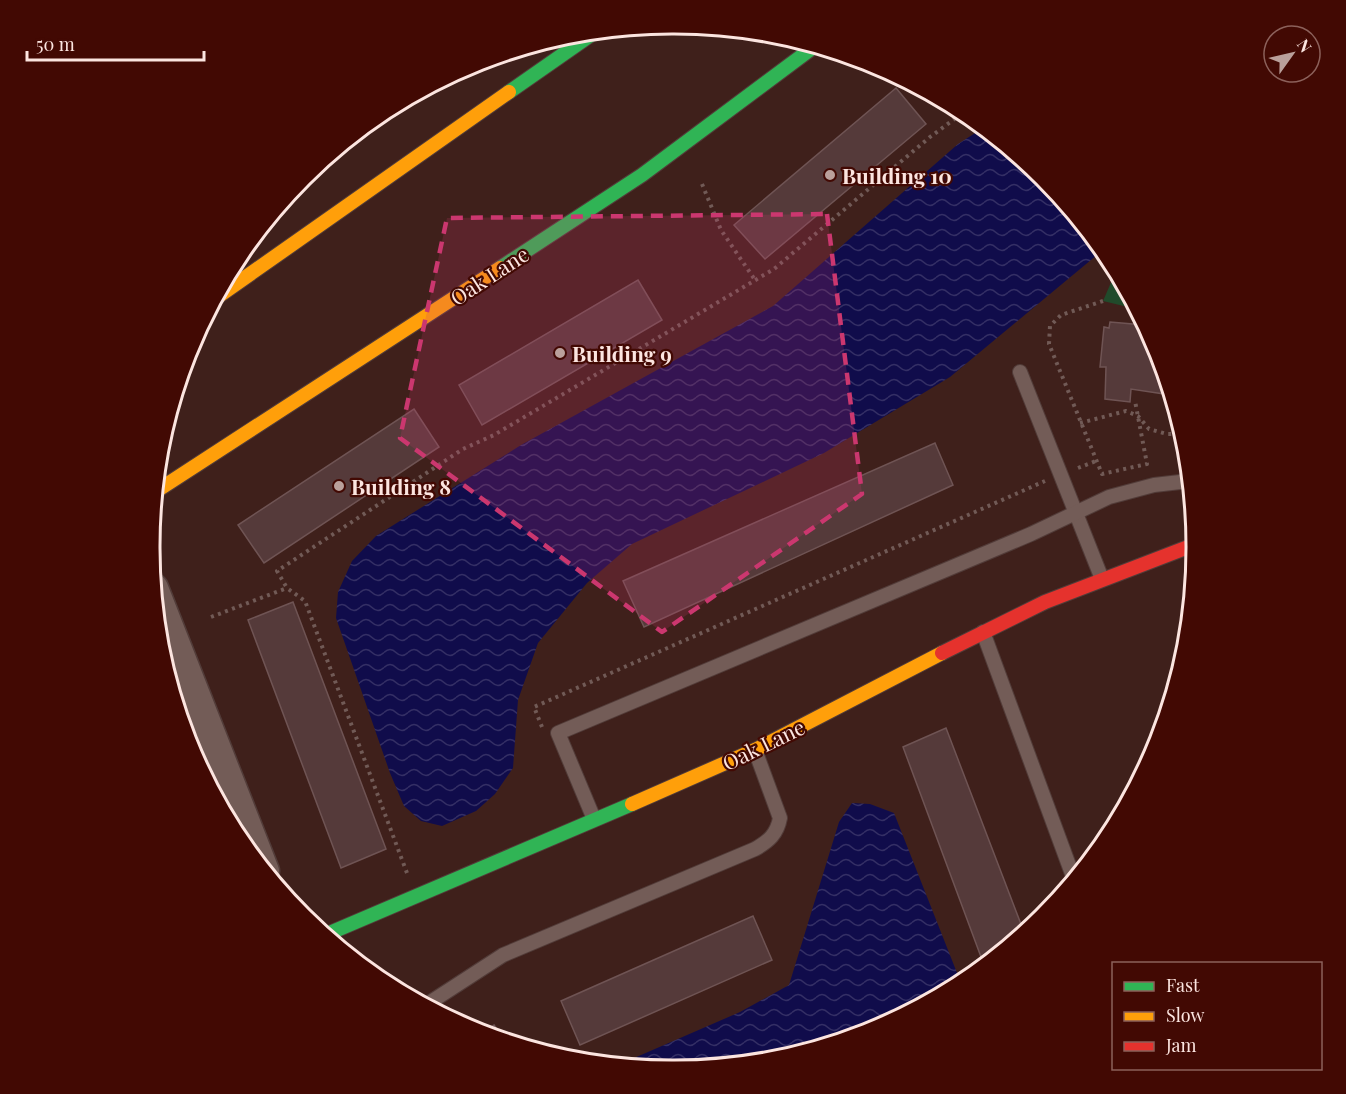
<svg xmlns="http://www.w3.org/2000/svg" width="1346" height="1094" viewBox="0 0 1346 1094" font-family="'Playfair Display',serif">
<style>
.garden{fill:#214a2b}
.water{fill:url(#water-waves)}
.building{fill:#553a3a;stroke:#6f5454;stroke-width:1.5}
.lines{fill:none;stroke-linecap:round;stroke-linejoin:round}
.lane-casing{stroke:#523c39;stroke-width:16}
.street-casing{stroke:#523c39;stroke-width:31}
.fast-casing{stroke:#523c39;stroke-width:16}
.slow-casing{stroke:#523c39;stroke-width:16}
.jam-casing{stroke:#523c39;stroke-width:16}
.path{stroke:#715a56;stroke-width:4;stroke-dasharray:3 4.5;stroke-linecap:butt}
.lane{stroke:#735c57;stroke-width:14}
.street{stroke:#735c57;stroke-width:28}
.fast{stroke:#30b455;stroke-width:14}
.slow{stroke:#ff9f0a;stroke-width:14}
.jam{stroke:#e5322d;stroke-width:14}
.marked{fill:#cb376f;fill-opacity:0.2;stroke:#cb376f;stroke-width:4.5;stroke-dasharray:12 8;stroke-linejoin:round}
.poi-dot{fill:#baa09b;stroke:#420903;stroke-width:2}
.labels{text-anchor:middle;dominant-baseline:central;stroke-width:4.5;stroke-linejoin:round;paint-order:stroke}
.poi-label{font-size:21px;font-weight:bold;fill:#fce5e0;stroke:#420903;text-anchor:start}
.street-label{font-size:21px;fill:#fce5e0;stroke:#420903}
.rim{fill:none;stroke:#fce5e0;stroke-width:3}
</style>
<defs>
<pattern id="water-waves" width="16" height="10" patternUnits="userSpaceOnUse" patternTransform="scale(1.5)"><rect width="16" height="10" fill="#100c4b"/><path d="M0 5q4-4 8 0t8 0" fill="none" stroke="#342f65"/></pattern>
</defs>
<rect width="100%" height="100%" fill="#3f201b"/>
<!-- garden -->
<path class="garden" d="M1116,271L1136,309L1103,301Z"/>
<!-- water -->
<g class="water">
<path d="M983,128L1043,177L1103,250L950,377L824,453L632,544L587,583L538,643L518,700L513,768L495,794L476,811L442,826L421,821L404,806L390,773L336,618L338,592L352,561L376,536L521,445L773,306L958,144Z"/>
<path d="M852,803L870,804L894,813L961,983L873,1030L775,1060L673,1070L618,1065L740,1012L789,985L839,822Z"/>
</g>
<!-- building -->
<g class="building">
<path d="M896,88L926,124L765,259L734,225Z"/>
<path d="M638,280L662,320L482,425L459,385Z"/>
<path d="M1110,322L1144,325V334L1150,335L1156,347L1171,395L1131,389L1130,402L1105,399L1106,367H1100L1104,327L1109,328Z"/>
<path d="M414,409L439,447L264,563L238,525Z"/>
<path d="M935,443L953,485L644,627L623,581Z"/>
<path d="M293,602L386,849L341,868L248,620Z"/>
<path d="M946,728L1024,932L984,965L903,747Z"/>
<path d="M753,916L772,960L580,1045L561,1001Z"/>
<path d="M494,1025L504,1040L482,1033Z"/>
</g>
<g class="lines">
<!-- lane casing -->
<g class="lane-casing">
<g id="lane">
<path d="M1020,372L1102,579"/>
<path d="M983,632L1074,879"/>
<path d="M594,819L558,733L1031,534L1109,497L1154,485L1189,481"/>
<path d="M426,1005L503,955L755,849C769,841 777,834 780,818L755,750"/>
</g>
</g>
<!-- street casing -->
<g class="street-casing">
<path id="street" d="M154,588L265,871"/>
</g>
<!-- fast casing -->
<g class="fast-casing">
<g id="fast">
<path d="M509,92L595,32"/>
<path d="M500,268L642,175L815,46"/>
<path d="M325,935L632,804"/>
</g>
</g>
<!-- slow casing -->
<g class="slow-casing">
<g id="slow">
<path d="M216,298L509,92"/>
<path d="M155,492L500,268"/>
<path d="M632,804L755,750L942,653"/>
</g>
</g>
<!-- jam casing -->
<g class="jam-casing">
<path id="jam" d="M942,653L1045,602L1196,544"/>
</g>
<!-- path -->
<g class="path">
<path d="M702,184L721,230L755,280"/>
<path d="M1103,301L1061,315L1050,326L1049,344L1102,474L1147,464L1135,401"/>
<path d="M1080,423L1126,411L1138,416L1149,429L1167,434H1183"/>
<path d="M1078,468L1096,461"/>
<path d="M211,617L287,588"/>
<path d="M542,727L534,707L1045,481"/>
<path d="M407,873L305,601L287,588L277,571L463,449L494,435L774,269L930,137L964,112"/>
</g>
<!-- lane -->
<use href="#lane" class="lane"/>
<!-- street -->
<use href="#street" class="street"/>
<!-- fast -->
<use href="#fast" class="fast"/>
<!-- slow -->
<use href="#slow" class="slow"/>
<!-- jam -->
<use href="#jam" class="jam"/>
</g>
<!-- marked area -->
<path class="marked" d="M827,214L862,494L662,632L400,438L447,218Z"/>
<!-- markers -->
<g class="poi-dot">
<circle cx="830" cy="175" r="6"/>
<circle cx="560" cy="353" r="6"/>
<circle cx="339" cy="486" r="6"/>
</g>
<g class="labels">
<!-- poi labels -->
<g class="poi-label">
<text x="842" y="175">Building 10</text>
<text x="572" y="353">Building 9</text>
<text x="351" y="486">Building 8</text>
</g>
<!-- street labels -->
<g class="street-label">
<text transform="translate(489 275) rotate(-33)">Oak Lane</text>
<text transform="translate(763 744) rotate(-26)">Oak Lane</text>
</g>
</g>
<!-- crop -->
<path d="M0 0H1346V1094H0ZM672 34H674A512 512 0 0 1 1186 546V548A512 512 0 0 1 674 1060H672A512 512 0 0 1 160 548V546A512 512 0 0 1 672 34Z" fill="#420903" fill-rule="evenodd"/>
<path class="rim" d="M672 34H674A512 512 0 0 1 1186 546V548A512 512 0 0 1 674 1060H672A512 512 0 0 1 160 548V546A512 512 0 0 1 672 34Z"/>
<!-- legend -->
<rect x="1112" y="962" width="210" height="108" fill="#420903" stroke="#8c615b" stroke-width="1.5"/>
<rect x="1124" y="982" width="30" height="9" fill="#30b455" stroke="#8c615b" stroke-width="1.5"/>
<text x="1166" y="992" font-size="18" fill="#fce5e0">Fast</text>
<rect x="1124" y="1012" width="30" height="9" fill="#ff9f0a" stroke="#8c615b" stroke-width="1.5"/>
<text x="1166" y="1022" font-size="18" fill="#fce5e0">Slow</text>
<rect x="1124" y="1042" width="30" height="9" fill="#e5322d" stroke="#8c615b" stroke-width="1.5"/>
<text x="1166" y="1052" font-size="18" fill="#fce5e0">Jam</text>
<!-- north arrow -->
<g transform="translate(1292 54) rotate(56)"><circle r="28" fill="#420903" stroke="#8c615b" stroke-width="1.5"/>
<path d="M0-4.5L10 22L0 15L-10 22Z" fill="#baa09b"/>
<text y="-9" font-size="16" font-weight="bold" text-anchor="middle" fill="#fce5e0">N</text>
</g>
<!-- scale -->
<path d="M27 51v9h177v-9" fill="none" stroke="#fce5e0" stroke-width="3"/>
<text x="36" y="51" font-size="18" fill="#fce5e0" stroke="#420903" stroke-width="4.5" paint-order="stroke">50 m</text>
</svg>
